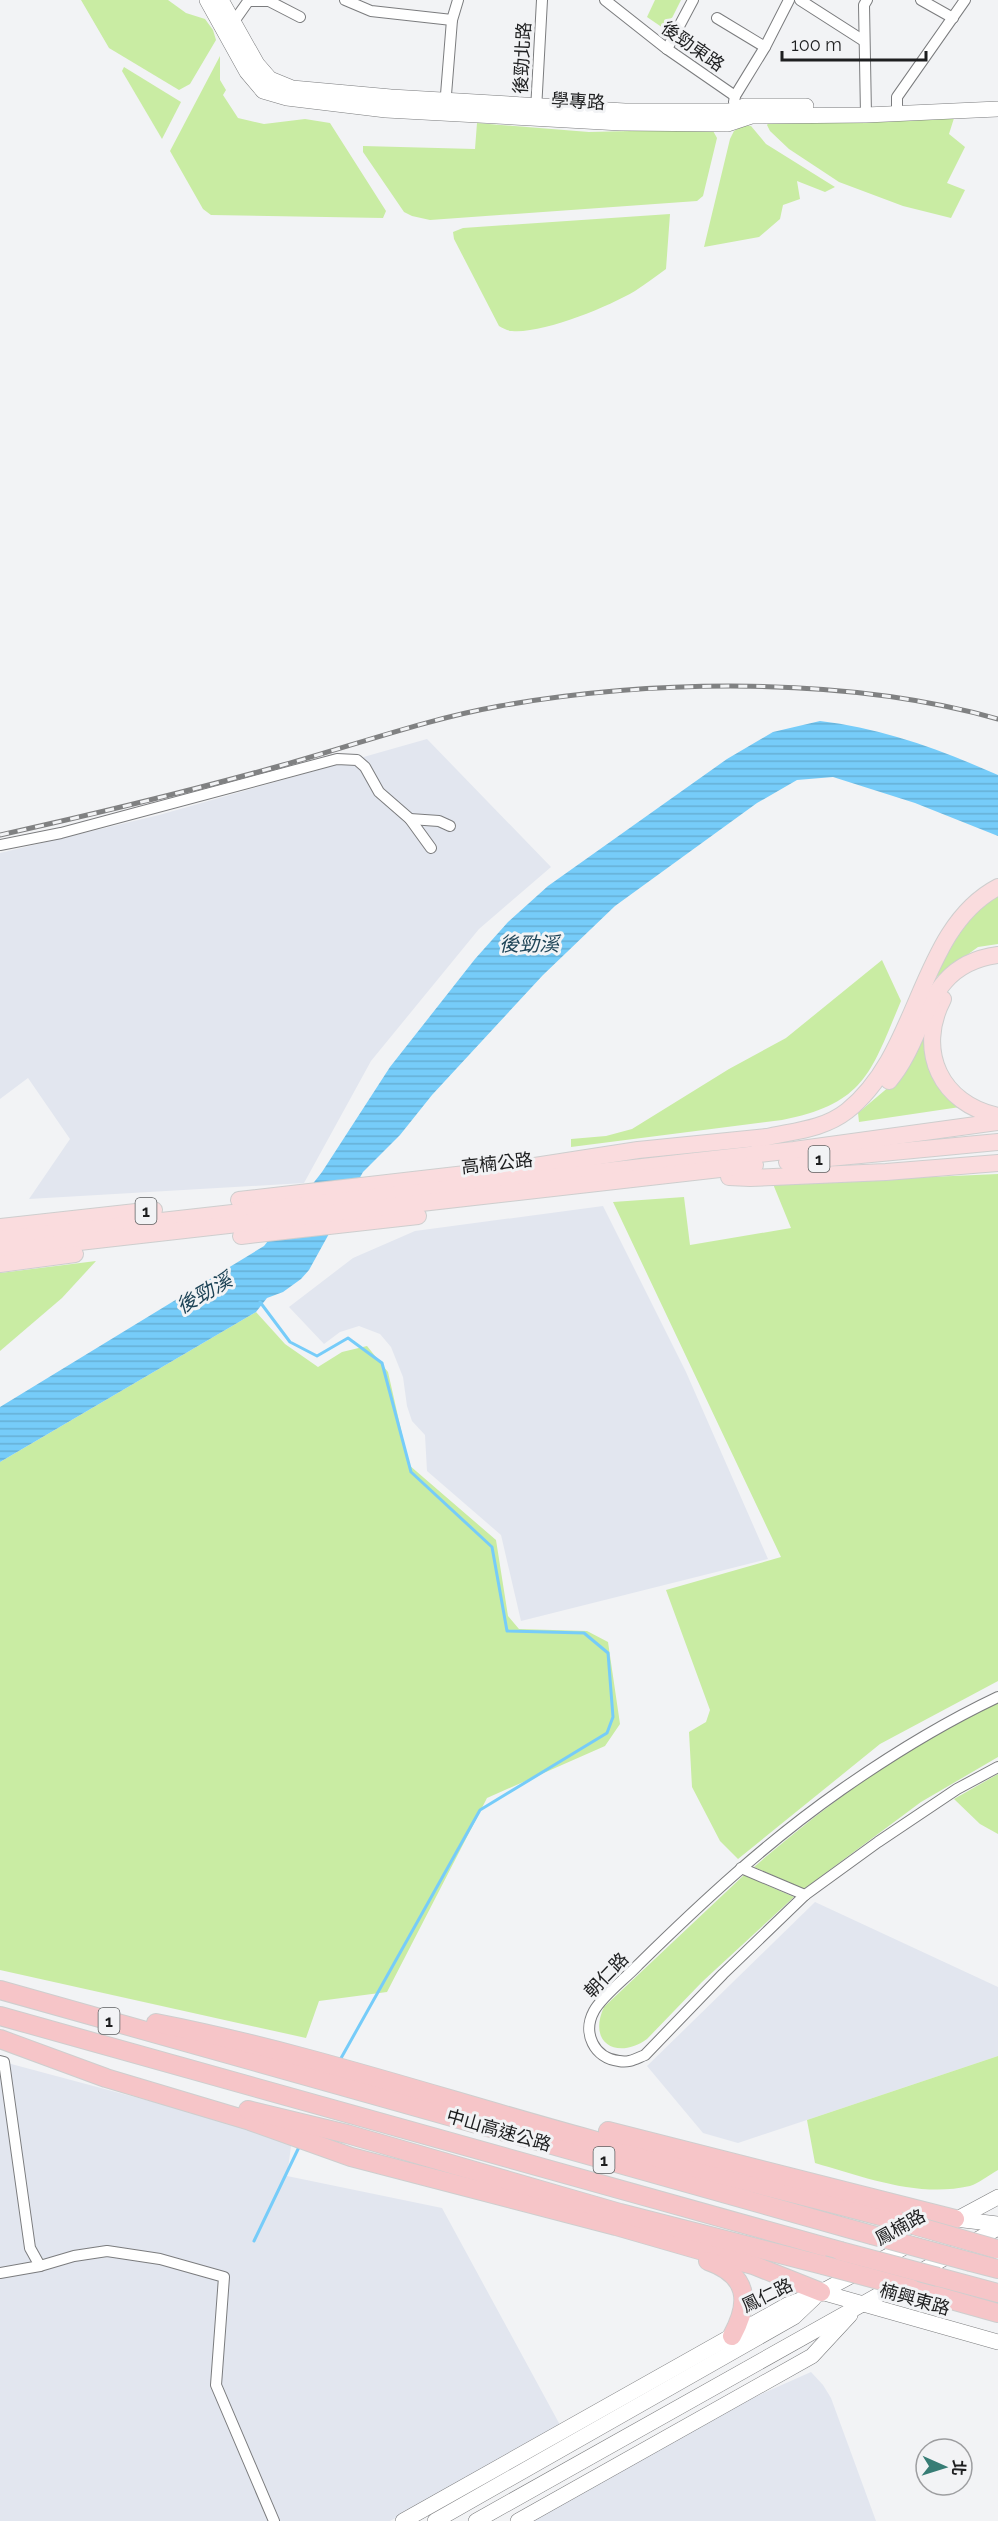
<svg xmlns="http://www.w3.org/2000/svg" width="998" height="2521" viewBox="0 0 998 2521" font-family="Raleway,'Noto Sans TC',sans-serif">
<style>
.built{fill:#e2e6ef}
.green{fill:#c9eca3}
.water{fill:url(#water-rules)}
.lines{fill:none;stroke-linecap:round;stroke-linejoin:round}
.stream{stroke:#76ccf9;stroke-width:3}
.street-casing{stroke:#7b7c7e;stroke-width:12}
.secondary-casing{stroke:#7b7c7e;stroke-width:16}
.primary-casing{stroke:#cecece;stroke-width:18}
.highway-casing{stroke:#cecece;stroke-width:20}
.street{stroke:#fff;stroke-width:10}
.secondary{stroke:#fff;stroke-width:15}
.primary{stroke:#fadcde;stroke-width:16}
.highway{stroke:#f6c5c8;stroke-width:18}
.rail-casing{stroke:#808182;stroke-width:5}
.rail{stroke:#f2f3f5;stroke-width:3;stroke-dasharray:9;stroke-linecap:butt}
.highway-bridge-casing{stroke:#cecece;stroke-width:20;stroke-linecap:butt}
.highway-bridge{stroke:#f6c5c8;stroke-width:18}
.labels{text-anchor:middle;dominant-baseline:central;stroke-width:6;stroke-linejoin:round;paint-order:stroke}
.shield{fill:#f2f3f5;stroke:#5e5f60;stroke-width:1.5}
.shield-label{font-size:16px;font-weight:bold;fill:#1e1f20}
.street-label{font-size:18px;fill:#1e1f20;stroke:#f2f3f5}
.water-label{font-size:20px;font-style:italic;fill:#1e4457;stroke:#f2f3f5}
</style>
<defs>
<pattern id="water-rules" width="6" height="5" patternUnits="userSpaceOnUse" patternTransform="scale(1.5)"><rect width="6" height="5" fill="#76ccf9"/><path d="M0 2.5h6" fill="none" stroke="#66afd5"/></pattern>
</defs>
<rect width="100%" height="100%" fill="#f2f3f5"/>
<!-- built -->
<g class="built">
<path d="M427,739L551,867L479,929L371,1061L304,1183L29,1199L70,1139L28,1078L0,1099V853L159,815Z"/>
<path d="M603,1206L686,1372L768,1559L521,1621L501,1535L427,1471L425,1435L412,1421L407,1406L403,1377L391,1347L380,1334L359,1326L340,1332L324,1344L289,1307L353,1258L415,1231Z"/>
<path d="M815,1902L998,1987V2056L738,2143L703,2133L647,2066Z"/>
<path d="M0,2061L292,2139L287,2176L442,2208L560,2425L390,2521H0Z"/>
<path d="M811,2372L823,2385L831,2398L876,2521H529L746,2401Z"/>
</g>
<!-- green -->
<g class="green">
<path d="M81,0H168L186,13L205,19L213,30L216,40L190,84L179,90L109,48Z"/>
<path d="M655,0H681L666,30L647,17Z"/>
<path d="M220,56V80L226,90L223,95L238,118L264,124L305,119L330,123L386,211L383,218L211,215L203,209L170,151Z"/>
<path d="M124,67L181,102L162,139L122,71Z"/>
<path d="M955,115L949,134L965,147L947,183L965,190L951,218L903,206L839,182L789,149L770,131L767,125L769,122Z"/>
<path d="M477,123L589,132L712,129L717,138L703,196L697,201L430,220L412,216L404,212L363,152V146L475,149Z"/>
<path d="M744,125L751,126L766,144L835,187L825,192L797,181L800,199L783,205L780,219L759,237L704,247L730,139L734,131Z"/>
<path d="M670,214L666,269C656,276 646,284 635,291C608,307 542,334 512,331C507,331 503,328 499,326L454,239L453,232L463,228Z"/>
<path d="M998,892V944L978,947L930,982L955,933Z"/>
<path d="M882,960L901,1001C871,1072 865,1104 782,1120L571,1147V1139L606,1136L632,1129L729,1069L786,1038Z"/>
<path d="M935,1003L928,1038L960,1107L859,1122L858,1113L897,1080Z"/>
<path d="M998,1174V1681L880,1744L738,1859L720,1841L692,1787L689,1732L706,1722L710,1710L666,1590L781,1557L613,1202L684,1197L690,1245L791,1228L773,1184Z"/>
<path d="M96,1261L62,1298L0,1351V1273Z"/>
<path d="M256,1312L285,1344L318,1367L342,1352L367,1346L388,1372L409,1465L496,1540L508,1616L519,1629L587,1631L608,1642L620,1724L605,1746L487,1798L387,1992L319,2001L306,2038L0,1970V1462Z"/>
<path d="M998,1702V1757L921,1802L804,1889L754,1867C807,1821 864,1778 924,1741C948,1726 974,1715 998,1702Z"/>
<path d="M998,1774V1834L980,1824L954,1799Z"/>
<path d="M744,1875L794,1897L702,1982L647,2039C618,2060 587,2044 604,2007Z"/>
<path d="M998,2056V2170C989,2175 979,2183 970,2186C918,2198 864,2177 815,2163L807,2120Z"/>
</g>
<!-- water -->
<path class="water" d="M820,721C883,728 941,750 998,775V836L915,803L833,777L797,780L757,803L615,906L543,975L432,1095L400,1135L363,1172L309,1270L301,1279L283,1292L267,1298L256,1312L0,1462V1407L264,1246L322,1172L390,1067L475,959L508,922L548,886L727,759L773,732Z"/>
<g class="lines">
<!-- stream -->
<g class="stream">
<path d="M260,1302L290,1342L317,1356L348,1338L382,1363L411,1472L492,1547L507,1631L584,1633L608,1653L613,1717L607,1733L480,1810L340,2060"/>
<path d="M254,2241L300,2145"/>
</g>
<!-- street casing -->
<g class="street-casing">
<g id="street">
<path d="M345,0L371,11L452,20"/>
<path d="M605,0L667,49L735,96"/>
<path d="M800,0L864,41"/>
<path d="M921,0L953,18"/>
<path d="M248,1H269L300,17"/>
<path d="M717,18L765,47"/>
<path d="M230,27L249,0"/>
<path d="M667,49L693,0"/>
<path d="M734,102L735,96L765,47L789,0"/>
<path d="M445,107L452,20L458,0"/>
<path d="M536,110L542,0"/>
<path d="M897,113V97L965,0"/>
<path d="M866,115L864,5L867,0"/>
<path d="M410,819L439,821L450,826"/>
<path d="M0,845L61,833L337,759L357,760L365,767L379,792L410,819L431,848"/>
<path d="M998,1697C943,1723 891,1755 841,1790C768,1841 702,1902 638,1965C626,1978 602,1996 594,2011C582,2033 594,2058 619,2061C629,2063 635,2059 645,2055L723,1974L805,1895L878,1842L957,1789L998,1767"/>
<path d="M741,1868L805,1895"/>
<path d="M0,2061L4,2062L30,2248L40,2266L74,2256L107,2251L160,2259L224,2277L216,2385L274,2521"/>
<path d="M0,2273L40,2266"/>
</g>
</g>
<!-- secondary casing -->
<g class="secondary-casing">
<g id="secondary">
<path d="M207,0L247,72L263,91L287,98L386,110L621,123L728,124L752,116L866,115L998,109"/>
<path d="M221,0L257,64L270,79L292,88L391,97L625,111H733L744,106H806"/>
<path d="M955,2219L998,2224"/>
<path d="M821,2292L998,2342"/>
<path d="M403,2521L787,2305L821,2292L998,2197"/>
<path d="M435,2521L794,2317L814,2298"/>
<path d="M476,2521L998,2228"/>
<path d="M518,2521L812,2356L850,2315"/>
</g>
</g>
<!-- primary casing -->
<g class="primary-casing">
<g id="primary">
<path d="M943,999C916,1051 941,1104 998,1116"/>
<path d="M889,1081C929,1034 922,965 998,955"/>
<path d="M756,1140C786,1131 820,1132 847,1111C921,1052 918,929 998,887"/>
<path d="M787,1162L998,1142"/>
<path d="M729,1177L750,1178L886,1172L998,1163"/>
<path d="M239,1200L535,1166L638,1150L767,1137"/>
<path d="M0,1227L154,1210"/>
<path d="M241,1236L418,1216"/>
<path d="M0,1239L794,1150L998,1122"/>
<path d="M0,1251L755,1165"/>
<path d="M0,1264L75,1254"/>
</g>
</g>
<!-- highway casing -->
<g class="highway-casing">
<g id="highway">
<path d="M0,1990L872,2235"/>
<path d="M0,2016L840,2251"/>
<path d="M156,2023C300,2051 440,2098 582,2137C687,2167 793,2193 899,2221"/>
<path d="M0,2039L106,2078L250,2121L351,2157L616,2226L727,2258L753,2265L821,2292"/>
<path d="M248,2110L347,2134L620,2213L823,2265"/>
<path d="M608,2131L955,2219"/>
<path d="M708,2261C748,2275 751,2301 732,2336"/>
<path d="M971,2262L998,2269"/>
<path d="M938,2277L998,2293"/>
<path d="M912,2289L998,2313"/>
</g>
</g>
<!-- street -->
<use href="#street" class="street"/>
<!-- secondary -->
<use href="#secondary" class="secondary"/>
<!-- primary -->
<use href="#primary" class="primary"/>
<!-- highway -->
<use href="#highway" class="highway"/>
<!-- rail casing -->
<g class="rail-casing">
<path id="rail" d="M0,835C95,814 190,791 283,765C355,745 427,719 500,706C654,679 847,676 998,719"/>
</g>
<!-- rail -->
<use href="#rail" class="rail"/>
<!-- highway-bridge casing -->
<g class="highway-bridge-casing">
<g id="highway-bridge">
<path d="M899,2221L997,2249"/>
<path d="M872,2235L971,2262"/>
<path d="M840,2251L938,2277"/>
<path d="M823,2265L912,2289"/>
</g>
</g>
<!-- highway-bridge -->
<use href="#highway-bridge" class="highway-bridge"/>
</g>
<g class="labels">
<!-- shield labels -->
<g class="shield">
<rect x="808.5" y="1146" width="21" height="26" rx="4.5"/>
<rect x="135.5" y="1198" width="21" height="26" rx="4.5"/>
<rect x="98.5" y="2008" width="21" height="26" rx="4.5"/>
<rect x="593.5" y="2147" width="21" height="26" rx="4.5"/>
</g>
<g class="shield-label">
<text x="819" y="1159">1</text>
<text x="146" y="1211">1</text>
<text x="109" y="2021">1</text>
<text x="604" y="2160">1</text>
</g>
<!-- street labels -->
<g class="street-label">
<text transform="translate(693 46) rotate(35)">後勁東路</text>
<text transform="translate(522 58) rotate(-87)">後勁北路</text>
<text transform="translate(578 101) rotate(3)">學專路</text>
<text transform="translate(497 1163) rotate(-6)">高楠公路</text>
<text transform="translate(606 1975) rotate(-46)">朝仁路</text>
<text transform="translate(499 2130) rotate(16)">中山高速公路</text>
<text transform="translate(900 2227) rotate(-29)">鳳楠路</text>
<text transform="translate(767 2295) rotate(-26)">鳳仁路</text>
<text transform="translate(915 2299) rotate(16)">楠興東路</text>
</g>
<!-- water labels -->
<g class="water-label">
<text x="529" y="944">後勁溪</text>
<text transform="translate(204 1293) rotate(-30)">後勁溪</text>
</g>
</g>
<!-- north arrow -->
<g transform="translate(944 2467) rotate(93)"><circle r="28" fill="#f2f3f5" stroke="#9d9ea0" stroke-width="1.5"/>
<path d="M0-4.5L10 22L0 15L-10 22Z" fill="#377d75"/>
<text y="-9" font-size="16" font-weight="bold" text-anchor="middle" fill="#1e1f20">北</text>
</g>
<!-- scale -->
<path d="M782 51v9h144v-9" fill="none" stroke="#1e1f20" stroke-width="3"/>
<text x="791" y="51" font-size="18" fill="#1e1f20" stroke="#f2f3f5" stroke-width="4.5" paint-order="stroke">100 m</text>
</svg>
